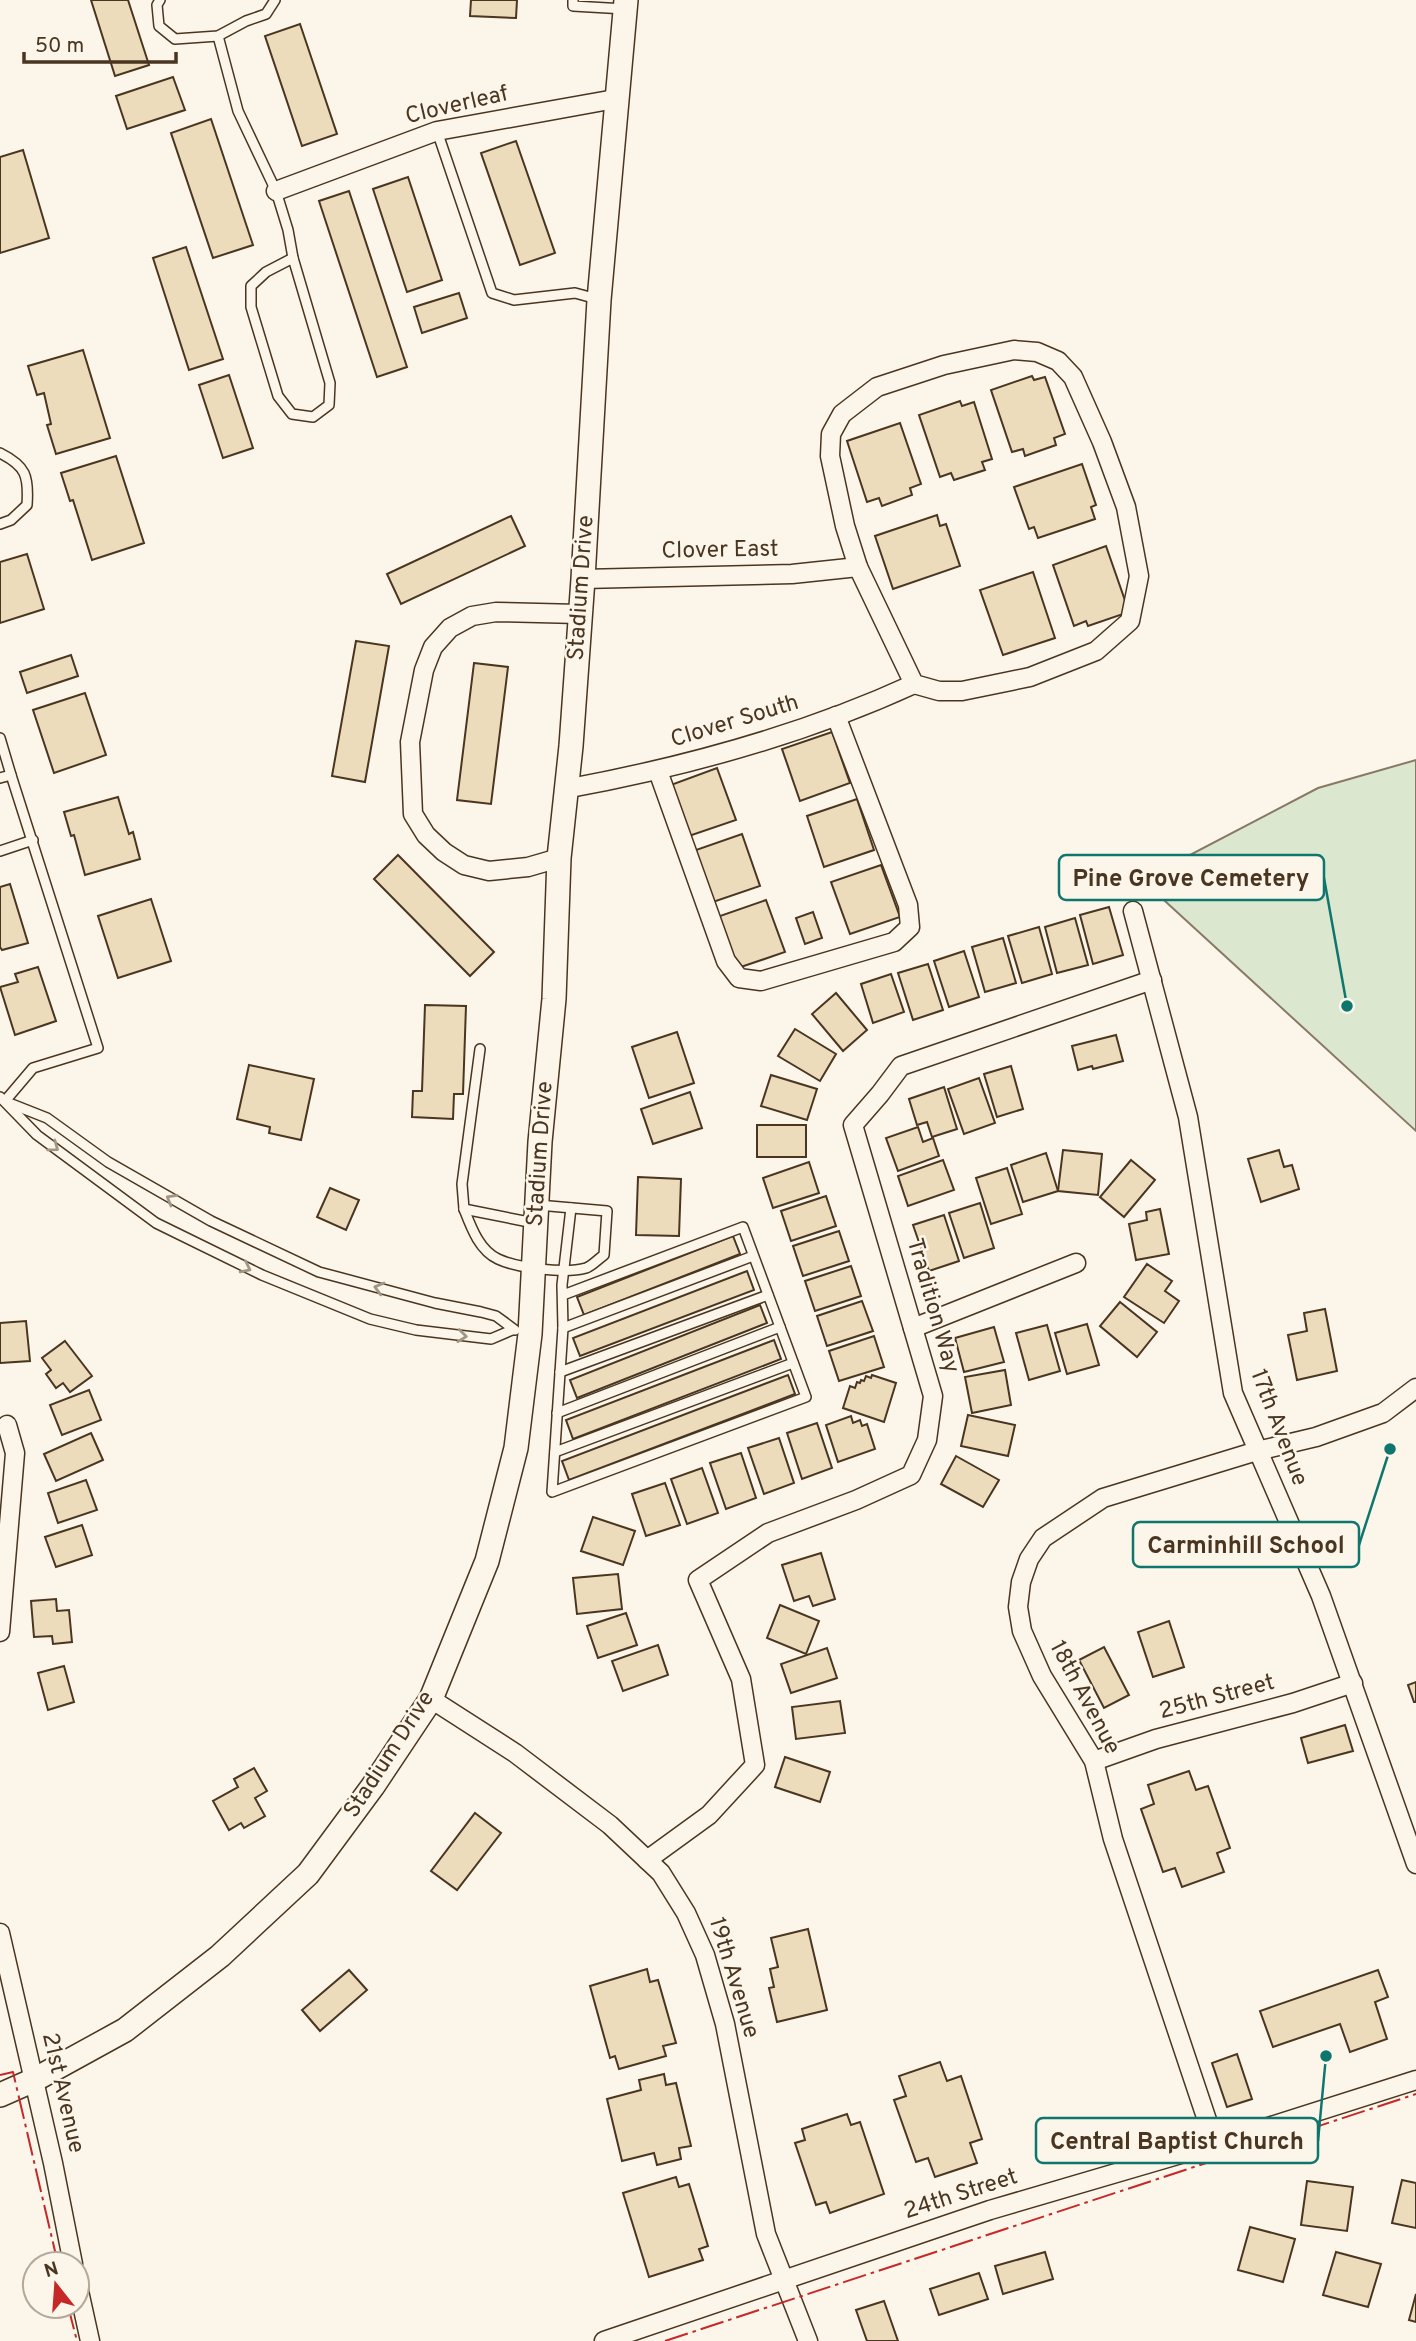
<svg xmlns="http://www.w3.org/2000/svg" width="1416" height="2341" viewBox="0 0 1416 2341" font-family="Overpass,sans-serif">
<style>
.green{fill:#dce7d0;stroke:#887966;stroke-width:2}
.building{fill:#ecdcbc;stroke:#4a3520;stroke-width:2}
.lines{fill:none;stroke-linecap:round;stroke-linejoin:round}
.service-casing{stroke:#4a3520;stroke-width:12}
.minor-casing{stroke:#4a3520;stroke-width:21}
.tertiary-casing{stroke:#4a3520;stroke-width:26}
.service{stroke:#fbf6e9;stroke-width:9}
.minor{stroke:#fbf6e9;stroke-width:18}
.tertiary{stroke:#fbf6e9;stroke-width:23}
.power{stroke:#c62828;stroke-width:2;stroke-dasharray:24 5 3.5 5;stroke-linecap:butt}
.oneway{stroke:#a29684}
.labels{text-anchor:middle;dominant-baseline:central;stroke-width:5;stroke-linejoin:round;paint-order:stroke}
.street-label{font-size:23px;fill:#4a3520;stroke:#fbf6e9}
.leader{fill:none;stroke:#0f766e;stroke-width:2.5}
.callout-dot{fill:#0f766e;stroke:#fbf6e9;stroke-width:2.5}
.callout{fill:#fbf6e9;stroke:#0f766e;stroke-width:2.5}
.callout-label{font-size:24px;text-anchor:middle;font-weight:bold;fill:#4a3520}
</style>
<rect width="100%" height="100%" fill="#fbf6e9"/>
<!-- green -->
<path class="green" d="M1416,760V1131L1142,880L1318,788Z"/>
<!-- building -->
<g class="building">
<path d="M91,0H128L149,65L115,76Z"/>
<path d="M471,0H517L516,18L470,16Z"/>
<path d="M300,24L337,134L302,146L265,36Z"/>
<path d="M173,77L185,110L127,129L116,96Z"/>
<path d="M211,119L253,245L213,258L171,133Z"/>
<path d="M516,141L555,253L520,265L481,153Z"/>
<path d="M23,150L49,238L0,253V157Z"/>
<path d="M408,177L442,280L407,292L373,189Z"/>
<path d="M349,191L407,367L377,377L319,201Z"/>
<path d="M186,247L223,359L189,370L153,258Z"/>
<path d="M459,293L467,318L422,333L414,307Z"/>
<path d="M83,350L110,438L56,454L47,425L51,424L44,393L37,395L28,366Z"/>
<path d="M229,375L253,448L223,458L199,385Z"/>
<path d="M1032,376L1034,380L1045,377L1065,434L1054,438L1056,445L1025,456L1023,449L1012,452L991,390Z"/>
<path d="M960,401L962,406L974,402L992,459L982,462L985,470L954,480L951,473L940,477L919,415Z"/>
<path d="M900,423L921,484L910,488L912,495L882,506L879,498L867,502L847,441Z"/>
<path d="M116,456L144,543L92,560L73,500L70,501L61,473Z"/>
<path d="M1082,464L1096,505L1091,507L1095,519L1038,538L1034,527L1029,529L1014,487Z"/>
<path d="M937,515L940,526L946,524L960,566L893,589L875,536Z"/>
<path d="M511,516L525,546L401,604L387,574Z"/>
<path d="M1106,546L1129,612L1088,626L1086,621L1074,626L1053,565Z"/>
<path d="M27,554L44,609L0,623V562Z"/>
<path d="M1033,572L1055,638L1003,655L980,590Z"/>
<path d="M356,641L389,646L365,782L332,776Z"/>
<path d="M71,655L78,676L27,693L20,672Z"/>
<path d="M474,663L508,667L491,804L457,800Z"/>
<path d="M85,693L106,755L54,773L33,710Z"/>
<path d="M832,732L850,783L800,801L782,749Z"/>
<path d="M717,768L736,820L686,837L668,786Z"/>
<path d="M118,797L129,834L133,832L140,859L85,875L74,835L71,836L64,812Z"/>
<path d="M857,799L874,850L824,867L807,816Z"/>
<path d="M742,834L760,886L710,903L693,851Z"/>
<path d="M398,855L494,952L470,976L374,879Z"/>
<path d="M881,865L900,917L850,934L831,882Z"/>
<path d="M10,884L28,943L2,950L0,947V887Z"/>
<path d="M151,899L171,961L118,978L98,916Z"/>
<path d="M766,900L785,952L735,969L717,917Z"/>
<path d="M1109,907L1123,955L1093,964L1080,915Z"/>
<path d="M813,912L822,938L805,944L796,918Z"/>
<path d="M1075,918L1088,965L1057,973L1045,927Z"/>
<path d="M1039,927L1052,974L1022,983L1008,936Z"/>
<path d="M1003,938L1016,983L985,992L972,947Z"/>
<path d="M964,951L979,997L949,1007L934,961Z"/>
<path d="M928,964L943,1010L913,1020L898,973Z"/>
<path d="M38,967L56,1021L15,1035L0,987L18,982L15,974Z"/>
<path d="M891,974L904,1012L873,1023L861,984Z"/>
<path d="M836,993L867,1030L843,1051L812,1014Z"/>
<path d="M425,1005L466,1006L463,1094H454L453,1119L412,1117L413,1091H422Z"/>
<path d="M795,1029L836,1054L820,1081L778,1056Z"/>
<path d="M677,1032L694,1083L649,1098L632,1047Z"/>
<path d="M1116,1035L1123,1061L1093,1069L1092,1066L1078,1070L1072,1046Z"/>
<path d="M249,1065L314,1079L301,1140L269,1133L270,1127L237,1119Z"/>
<path d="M1011,1066L1023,1109L997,1117L984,1074Z"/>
<path d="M771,1075L817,1089L807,1120L761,1106Z"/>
<path d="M979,1078L995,1123L964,1134L948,1089Z"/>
<path d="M944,1087L957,1129L932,1137L927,1122L917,1125L909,1099Z"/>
<path d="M690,1092L702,1128L653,1144L641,1109Z"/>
<rect x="757" y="1125" width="49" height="32"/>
<path d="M918,1127L923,1142L933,1138L939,1156L898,1171L886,1138Z"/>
<path d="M1063,1150L1102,1154L1098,1195L1058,1191Z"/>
<path d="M1279,1150L1284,1167L1292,1165L1299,1189L1261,1202L1248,1159Z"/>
<path d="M1046,1153L1058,1191L1023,1202L1011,1165Z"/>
<path d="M943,1160L954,1190L908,1206L898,1176Z"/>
<path d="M1131,1160L1155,1180L1124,1217L1100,1197Z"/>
<path d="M809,1162L819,1193L773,1208L763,1178Z"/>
<path d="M1007,1168L1022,1214L991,1224L976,1178Z"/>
<path d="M638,1177L681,1179L679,1236L636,1235Z"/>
<path d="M330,1188L359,1200L346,1230L317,1217Z"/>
<path d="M826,1196L836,1226L791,1241L781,1211Z"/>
<path d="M980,1203L994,1248L964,1258L949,1213Z"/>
<path d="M1160,1209L1169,1254L1136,1260L1129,1224L1147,1220L1146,1212Z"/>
<path d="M944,1215L959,1261L929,1271L913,1225Z"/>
<path d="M839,1231L849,1261L803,1276L793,1246Z"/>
<path d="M733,1236L740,1254L584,1315L577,1297Z"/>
<path d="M1147,1264L1172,1281L1165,1291L1179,1301L1164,1323L1124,1297Z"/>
<path d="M851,1266L861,1296L815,1311L805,1281Z"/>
<path d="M747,1271L754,1290L580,1356L573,1338Z"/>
<path d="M862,1301L873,1331L827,1346L817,1316Z"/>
<path d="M1120,1302L1157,1332L1137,1357L1100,1326Z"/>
<path d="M760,1305L767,1323L577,1398L570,1380Z"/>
<path d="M1325,1309L1337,1371L1297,1380L1288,1335L1307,1331L1304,1313Z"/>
<path d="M26,1321L30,1361L0,1363V1323Z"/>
<path d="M1087,1324L1099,1365L1067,1374L1055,1333Z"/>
<path d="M1047,1325L1060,1371L1029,1380L1016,1333Z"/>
<path d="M994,1327L1004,1362L964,1372L955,1338Z"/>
<path d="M874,1336L884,1367L839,1381L829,1351Z"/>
<path d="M774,1340L781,1359L573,1439L566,1420Z"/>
<path d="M65,1341L92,1376L70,1392L63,1383L56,1388L46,1374L51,1370L42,1358Z"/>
<path d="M1005,1370L1011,1405L972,1413L965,1377Z"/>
<path d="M788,1375L795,1394L569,1480L562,1461Z"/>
<path d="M872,1375L896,1383L884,1422L843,1408L850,1386L855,1388L857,1382L860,1383L861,1380L864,1381L866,1376L871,1378Z"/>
<path d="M89,1390L101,1420L62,1435L50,1405Z"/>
<path d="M968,1415L1015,1425L1008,1456L961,1446Z"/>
<path d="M851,1416L853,1423L860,1420L862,1426L867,1424L875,1449L838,1462L826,1425Z"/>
<path d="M817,1423L832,1468L802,1479L787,1433Z"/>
<path d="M91,1433L103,1460L56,1481L44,1454Z"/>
<path d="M779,1438L794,1483L764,1494L748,1448Z"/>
<path d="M741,1453L756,1498L726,1509L710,1463Z"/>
<path d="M956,1456L999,1480L983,1507L941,1484Z"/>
<path d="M702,1468L718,1513L687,1524L671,1479Z"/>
<path d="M86,1480L97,1510L58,1523L48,1493Z"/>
<path d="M665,1483L680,1525L646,1536L632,1494Z"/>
<path d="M593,1517L635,1531L623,1565L581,1551Z"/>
<path d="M82,1525L92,1555L56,1567L45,1537Z"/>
<path d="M821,1553L835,1599L813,1606L809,1596L794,1601L782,1565Z"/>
<path d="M618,1574L622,1609L577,1614L573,1578Z"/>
<path d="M56,1599L57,1611L69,1610L72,1642L53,1644L52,1636L34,1637L31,1601Z"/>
<path d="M780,1605L819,1621L806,1654L767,1638Z"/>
<path d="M626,1613L637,1645L598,1658L587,1626Z"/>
<path d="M1169,1621L1184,1667L1153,1677L1138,1632Z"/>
<path d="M658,1645L668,1675L623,1691L612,1661Z"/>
<path d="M1104,1647L1129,1695L1104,1708L1079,1660Z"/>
<path d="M827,1648L837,1678L791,1693L781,1664Z"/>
<path d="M64,1666L74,1702L48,1710L38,1673Z"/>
<path d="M1416,1682V1702H1414L1408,1685Z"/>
<path d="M840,1701L845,1733L796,1739L792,1707Z"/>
<path d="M1345,1725L1353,1751L1308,1763L1301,1738Z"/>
<path d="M785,1757L830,1772L820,1802L775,1787Z"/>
<path d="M254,1768L267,1791L255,1798L265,1816L244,1828L241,1823L229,1830L213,1801L238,1787L234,1779Z"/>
<path d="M1189,1771L1196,1790L1208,1786L1230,1848L1217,1853L1224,1872L1182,1887L1175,1868L1163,1872L1141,1809L1154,1804L1148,1785Z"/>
<path d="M475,1813L501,1833L457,1890L431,1871Z"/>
<path d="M808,1929L827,2010L777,2022L769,1988L774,1987L770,1969L778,1967L771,1938Z"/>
<path d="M647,1969L650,1982L658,1980L676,2043L663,2046L666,2056L619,2069L615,2056L610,2058L590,1986Z"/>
<path d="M349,1970L367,1990L320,2031L302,2010Z"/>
<path d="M1378,1970L1388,1997L1375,2002L1387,2039L1350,2052L1340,2024L1273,2047L1260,2011Z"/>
<path d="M1237,2054L1252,2099L1227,2107L1212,2063Z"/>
<path d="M940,2062L947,2081L961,2076L982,2139L970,2143L977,2163L935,2177L928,2158L916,2162L894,2100L906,2096L899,2076Z"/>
<path d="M664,2074L666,2085L676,2083L691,2146L679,2148L681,2159L657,2165L654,2153L622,2161L607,2099L641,2090L639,2080Z"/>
<path d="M847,2114L851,2125L860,2122L884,2194L830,2213L826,2202L816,2205L795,2143L805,2140L802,2129Z"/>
<path d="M676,2177L679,2187L689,2184L708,2246L699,2249L703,2260L649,2277L623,2193Z"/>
<path d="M1402,2180L1416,2183V2228L1392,2223Z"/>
<path d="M1307,2181L1353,2187L1347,2231L1301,2225Z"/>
<path d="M1250,2227L1295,2239L1283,2282L1238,2270Z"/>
<path d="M1045,2252L1053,2279L1003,2294L995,2266Z"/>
<path d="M1336,2252L1381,2264L1368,2307L1323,2295Z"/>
<path d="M979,2273L988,2299L939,2315L930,2289Z"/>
<path d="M1416,2294V2322L1409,2320Z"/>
<path d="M884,2301L898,2341H867L856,2310Z"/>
</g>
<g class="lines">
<!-- service casing -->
<g class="service-casing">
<g id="service">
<path d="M160,0L157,5L159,26L175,39L218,36L246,21L266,14L275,0"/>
<path d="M573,0V6L625,9"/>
<path d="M218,36L238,111L276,191L288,230L293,258"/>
<path d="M437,131L492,293L514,300L575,293L597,299"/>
<path d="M293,258L330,383L329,405L313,417L292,414L278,396L251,307V286L266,272Z"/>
<path d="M0,453C26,466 29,476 27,505L11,520L0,524"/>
<path d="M0,738L11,775"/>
<path d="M0,778L11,775L98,1048L33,1068L5,1101"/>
<path d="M0,851L33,840"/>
<path d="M480,1049L462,1184L464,1209L534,1223"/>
<path d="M0,1097L37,1135L156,1223L262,1275L370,1319L416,1330L491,1339L512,1330"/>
<path d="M9,1103L47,1118L108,1162L211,1221L319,1272L435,1303L481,1312L496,1316L515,1330"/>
<path d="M464,1209C471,1227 479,1250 498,1259C517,1268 565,1274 586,1268C592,1266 598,1259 604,1255L607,1211L538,1205"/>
<path d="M563,1295L743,1227L806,1397L552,1492L563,1328L562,1285L571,1208"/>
<path d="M563,1328L753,1256"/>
<path d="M560,1372L768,1295"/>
<path d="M557,1413L780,1327"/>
<path d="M555,1452L793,1363"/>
</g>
</g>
<!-- minor casing -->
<g class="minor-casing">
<g id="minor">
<path d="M276,191L437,131L615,99"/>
<path d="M1014,350L1037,352L1058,361L1073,377L1102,442L1126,507L1139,576L1130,621L1096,651L1030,677L962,691H939L914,684L858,567L845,526L830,456L831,434L842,414L877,387L944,365Z"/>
<path d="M583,579L792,574L858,567"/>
<path d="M658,771L726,961L739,978L761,981L894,942L910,927L908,905L836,716"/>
<path d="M565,789C685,767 803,735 914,684"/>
<path d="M559,858L528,867L489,871L464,865L444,852L426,835L413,814L410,742L424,670L433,647L450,628L472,616L496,612L579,614"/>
<path d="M1133,911L1188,1117L1233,1393L1321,1596L1416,1864"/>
<path d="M913,1328L1076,1263"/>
<path d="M0,1632L15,1453L7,1425"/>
<path d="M431,1699L515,1753L610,1825L661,1873L686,1913L705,1955L725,2024L766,2234L808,2341"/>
<path d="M1094,1761L1156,1739L1293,1703L1353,1683"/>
<path d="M647,1860L709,1815L755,1765L741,1679L698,1580L768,1533L856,1500L911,1475L927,1440L933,1396L853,1125L880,1094L901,1066L1152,980"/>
<path d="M0,1933L53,2163L73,2264"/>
<path d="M1215,2144L1113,1839L1094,1761L1042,1676L1022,1631L1018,1607L1021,1582L1029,1559L1043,1538L1103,1498L1257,1451L1316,1437L1383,1413L1416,1388"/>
<path d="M77,2282L90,2341"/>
<path d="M604,2341L990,2210L1215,2144L1416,2080"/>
</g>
</g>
<!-- tertiary casing -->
<g class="tertiary-casing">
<path id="tertiary" d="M0,2095L34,2080L125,2030L220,1956L308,1874L373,1786L431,1699L487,1561L516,1448L530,1334L540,1142L554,999L559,858L571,746L583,579L599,300L626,0"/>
</g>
<!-- service -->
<use href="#service" class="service"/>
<!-- minor -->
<use href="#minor" class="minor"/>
<!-- tertiary -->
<use href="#tertiary" class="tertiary"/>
<!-- power -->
<g class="power">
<path d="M0,2075L13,2072L58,2264"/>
<path d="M68,2306L77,2341"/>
<path d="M665,2341L1416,2094"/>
</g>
</g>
<!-- one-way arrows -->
<defs><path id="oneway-chevron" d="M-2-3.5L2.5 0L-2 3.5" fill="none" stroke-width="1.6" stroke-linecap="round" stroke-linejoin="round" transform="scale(1.75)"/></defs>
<g class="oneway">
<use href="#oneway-chevron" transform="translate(54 1147) rotate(36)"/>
<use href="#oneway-chevron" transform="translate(171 1199) rotate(-150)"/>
<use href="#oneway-chevron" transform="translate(246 1268) rotate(26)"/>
<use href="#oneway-chevron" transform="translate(379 1288) rotate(-165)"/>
<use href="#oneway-chevron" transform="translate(462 1336) rotate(7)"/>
</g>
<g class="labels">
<!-- street labels -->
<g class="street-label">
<text transform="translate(457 106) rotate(-13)">Cloverleaf</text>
<text transform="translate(720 551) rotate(-1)">Clover East</text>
<text transform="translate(582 588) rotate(-86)">Stadium Drive</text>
<text transform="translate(735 722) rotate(-17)">Clover South</text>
<text transform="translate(541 1154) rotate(-86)">Stadium Drive</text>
<text transform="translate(932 1306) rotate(74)">Tradition Way</text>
<text transform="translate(1278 1428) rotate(69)">17th Avenue</text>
<text transform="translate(1084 1698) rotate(62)">18th Avenue</text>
<text transform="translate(1217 1698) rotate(-15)">25th Street</text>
<text transform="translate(390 1755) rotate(-57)">Stadium Drive</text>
<text transform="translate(733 1978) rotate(73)">19th Avenue</text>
<text transform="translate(62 2093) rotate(77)">21st Avenue</text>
<text transform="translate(961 2195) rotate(-18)">24th Street</text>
</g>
</g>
<!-- callouts -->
<path class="leader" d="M1347 1006L1324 878M1390 1449L1359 1545M1326 2056L1318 2141"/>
<g class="callout-dot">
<circle cx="1347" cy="1006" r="7"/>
<circle cx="1390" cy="1449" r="7"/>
<circle cx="1326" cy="2056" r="7"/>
</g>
<g class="callout">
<rect x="1059" y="855" width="265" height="45" rx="7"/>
<rect x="1133" y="1522" width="226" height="45" rx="7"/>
<rect x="1036" y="2118" width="282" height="45" rx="7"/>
</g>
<g class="callout-label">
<text x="1191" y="886">Pine Grove Cemetery</text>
<text x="1246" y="1553">Carminhill School</text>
<text x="1177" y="2149">Central Baptist Church</text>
</g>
<!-- north arrow -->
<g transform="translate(56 2285) rotate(343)"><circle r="33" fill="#fbf6e9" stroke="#b4a999" stroke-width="2"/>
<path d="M0-5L12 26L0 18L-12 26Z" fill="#c62828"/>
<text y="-10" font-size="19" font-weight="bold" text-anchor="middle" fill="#4a3520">N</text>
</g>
<!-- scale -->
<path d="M24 52v10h152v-10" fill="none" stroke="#4a3520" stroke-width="3.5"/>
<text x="35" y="52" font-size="21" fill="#4a3520" stroke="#fbf6e9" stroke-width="5" paint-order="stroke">50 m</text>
</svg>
